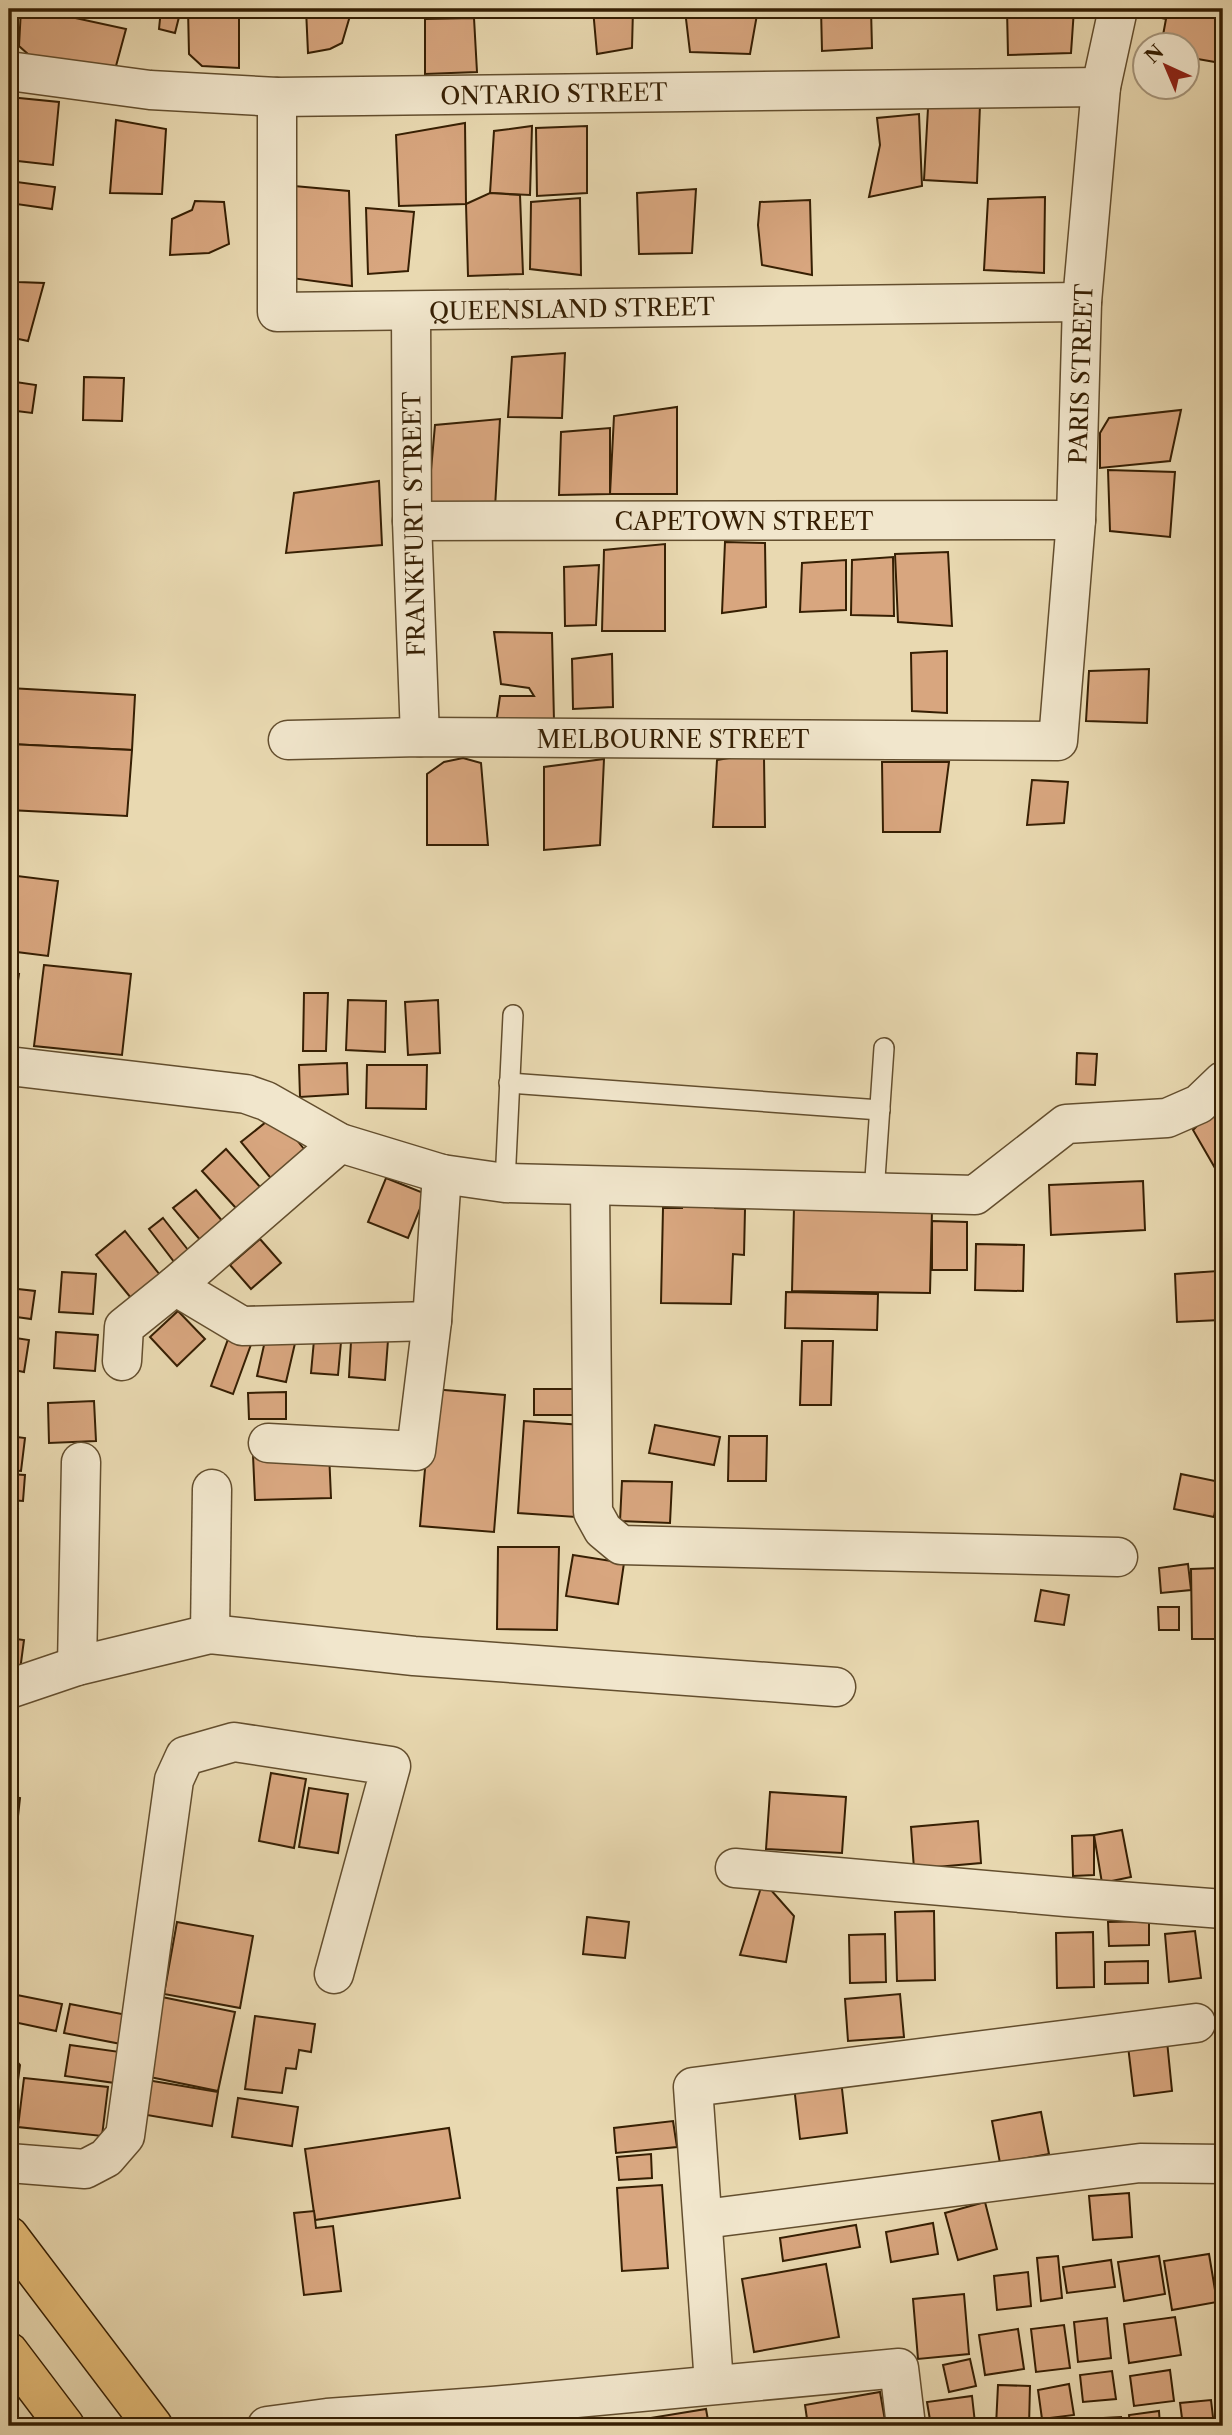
<svg xmlns="http://www.w3.org/2000/svg" width="1232" height="2435" viewBox="0 0 1232 2435" font-family="'Libre Caslon Text',serif">
<style>
.building{fill:#d8a67f;stroke:#361f03;stroke-width:2}
.lines{fill:none;stroke-linecap:round;stroke-linejoin:round}
.lane-casing{stroke:#634e2e;stroke-width:22}
.street-casing{stroke:#634e2e;stroke-width:41}
.primary-casing{stroke:#361f03;stroke-width:41}
.lane{stroke:#f1e6cc;stroke-width:19}
.street{stroke:#f1e6cc;stroke-width:38}
.primary{stroke:#e4bc78;stroke-width:38}
.labels{text-anchor:middle;dominant-baseline:central;stroke-width:7;stroke-linejoin:round;paint-order:stroke}
.street-label{font-size:24px;fill:#361f03;stroke:#f1e6cc}
</style>
<rect width="100%" height="100%" fill="#e9d9b1"/>
<filter id="stains"><feTurbulence type="fractalNoise" baseFrequency=".00286" numOctaves="4"/><feColorMatrix values="0 0 0 0 .2 0 0 0 0 .09 0 0 0 0 .02 0 0 0 .5 -.17"/></filter>
<radialGradient id="worn" r=".72"><stop offset=".6" stop-color="#630" stop-opacity="0"/><stop offset="1" stop-color="#630" stop-opacity=".3"/></radialGradient>
<!-- building -->
<g class="building">
<path d="M21,9H34L126,29L116,66L38,63L19,46Z"/>
<path d="M161,9H181L175,33L159,29Z"/>
<path d="M188,9H239V68L202,66L189,54Z"/>
<path d="M306,9H352L342,43L330,49L308,53Z"/>
<path d="M593,9H633L632,48L597,54Z"/>
<path d="M692,9H758L750,54L690,52L686,19Z"/>
<path d="M821,9H871L872,48L822,51Z"/>
<path d="M1007,9H1074L1071,53L1008,55Z"/>
<path d="M1158,9H1223V40L1219,39L1215,62L1186,57V46H1161L1166,19L1157,17Z"/>
<path d="M474,18L477,72L425,74V19Z"/>
<path d="M9,97L59,102L53,165L9,160Z"/>
<path d="M980,105L977,183L924,180L928,108Z"/>
<path d="M919,114L922,186L869,197L880,145L877,118Z"/>
<path d="M116,120L166,129L162,194L110,193Z"/>
<path d="M465,123L466,204L399,206L396,135Z"/>
<path d="M532,126L530,195L490,193L494,131Z"/>
<path d="M587,126V193L537,196L536,128Z"/>
<path d="M9,181L55,187L52,209L9,203Z"/>
<path d="M294,186L349,191L352,286L291,278Z"/>
<path d="M696,189L692,253L639,254L637,193Z"/>
<path d="M490,193L520,195L523,274L468,276L466,204Z"/>
<path d="M1045,197L1044,273L984,270L988,199Z"/>
<path d="M580,198L581,275L530,269L531,202Z"/>
<path d="M810,200L812,275L762,265L758,225L760,202Z"/>
<path d="M195,201L224,202L229,244L209,253L170,255L172,219L192,210Z"/>
<path d="M366,208L414,212L408,271L368,274Z"/>
<path d="M18,252V282L44,283L28,341L9,337V254Z"/>
<path d="M9,341L16,342L10,382L9,381Z"/>
<path d="M565,353L562,418L508,417L512,357Z"/>
<path d="M84,377L124,378L122,421L83,420Z"/>
<path d="M9,381L36,385L32,413L9,410Z"/>
<path d="M677,407V494H610L614,416Z"/>
<path d="M1181,410L1170,461L1100,468V433L1109,418Z"/>
<path d="M500,419L495,508L428,504L435,425Z"/>
<path d="M610,428V494L559,495L561,432Z"/>
<path d="M1108,470L1175,472L1170,537L1110,531Z"/>
<path d="M379,481L382,545L286,553L294,493Z"/>
<path d="M725,542L765,543L766,607L722,613Z"/>
<path d="M665,544V631H602L604,550Z"/>
<path d="M948,552L952,626L898,622L895,554Z"/>
<path d="M893,557L894,616L851,615L852,560Z"/>
<path d="M846,560V610L800,612L802,563Z"/>
<path d="M599,565L596,625L565,626L564,567Z"/>
<path d="M9,567L17,569L9,602Z"/>
<path d="M494,632L552,633L554,721L496,724L500,696H534L529,688L501,684Z"/>
<path d="M947,651V713L912,711L911,653Z"/>
<path d="M612,654L613,707L573,709L572,659Z"/>
<path d="M1149,669L1147,723L1086,721L1089,671Z"/>
<path d="M9,688L135,695L132,750L9,744Z"/>
<path d="M9,744L132,750L127,816L9,810Z"/>
<path d="M735,757L764,758L765,827H713L717,760Z"/>
<path d="M463,758L481,763L488,845H427V774L444,762Z"/>
<path d="M604,759L600,845L544,850V767Z"/>
<path d="M882,762H949L940,832H883Z"/>
<path d="M1032,780L1068,782L1064,823L1027,825Z"/>
<path d="M9,875L58,881L48,956L9,951Z"/>
<path d="M44,965L131,974L122,1055L34,1046Z"/>
<path d="M9,973L19,974L10,1035H9Z"/>
<path d="M304,993H328L326,1051H303Z"/>
<path d="M348,1000L386,1001L385,1052L346,1050Z"/>
<path d="M438,1000L440,1053L408,1055L405,1002Z"/>
<path d="M1077,1053L1097,1054L1095,1085L1076,1084Z"/>
<path d="M347,1063L348,1094L300,1097L299,1065Z"/>
<path d="M367,1065H427L426,1109L366,1108Z"/>
<path d="M1223,1099V1163L1215,1168L1193,1130Z"/>
<path d="M276,1114L308,1154L274,1182L241,1142Z"/>
<path d="M226,1149L270,1198L246,1219L202,1171Z"/>
<path d="M386,1178L426,1194L408,1238L368,1222Z"/>
<path d="M1143,1181L1145,1230L1051,1235L1049,1185Z"/>
<path d="M196,1190L229,1229L207,1248L173,1208Z"/>
<path d="M682,1203H715V1208L745,1209L744,1255L733,1254L731,1304L661,1303L663,1208H682Z"/>
<path d="M794,1207L932,1210L930,1293L792,1291Z"/>
<path d="M163,1218L192,1255L178,1267L149,1229Z"/>
<path d="M932,1221L967,1222V1270H932Z"/>
<path d="M125,1231L160,1275L131,1298L96,1255Z"/>
<path d="M260,1239L281,1263L251,1289L230,1265Z"/>
<path d="M976,1244L1024,1245L1023,1291L975,1290Z"/>
<path d="M1218,1271L1221,1320L1177,1322L1175,1274Z"/>
<path d="M62,1272L96,1274L93,1314L59,1312Z"/>
<path d="M9,1288L35,1291L31,1319L9,1316Z"/>
<path d="M786,1292L878,1294L877,1330L785,1328Z"/>
<path d="M178,1311L205,1339L177,1366L150,1337Z"/>
<path d="M352,1324L389,1327L385,1380L349,1377Z"/>
<path d="M315,1329L342,1331L338,1375L311,1373Z"/>
<path d="M231,1331L253,1339L233,1394L211,1386Z"/>
<path d="M56,1332L98,1335L95,1371L54,1368Z"/>
<path d="M267,1332L296,1339L286,1382L257,1376Z"/>
<path d="M9,1337L29,1340L24,1372L9,1369Z"/>
<path d="M802,1341H833L831,1405H800Z"/>
<path d="M432,1389L505,1395L494,1532L420,1526Z"/>
<rect x="534" y="1389" width="47" height="26"/>
<path d="M286,1392V1419H249L248,1393Z"/>
<path d="M94,1401L96,1441L49,1443L48,1403Z"/>
<path d="M524,1421L583,1425L576,1517L518,1513Z"/>
<path d="M655,1425L720,1437L714,1465L649,1453Z"/>
<path d="M9,1436L25,1438L21,1471L9,1470Z"/>
<path d="M729,1436H767L766,1481H728Z"/>
<path d="M329,1452L331,1498L255,1500L253,1455Z"/>
<path d="M9,1474L25,1475L23,1501L9,1500Z"/>
<path d="M1181,1474L1220,1482L1214,1517L1174,1509Z"/>
<path d="M622,1481L672,1482L670,1523L620,1521Z"/>
<path d="M9,1508L18,1509L14,1547L9,1546Z"/>
<path d="M498,1547H559L557,1630L497,1629Z"/>
<path d="M573,1555L624,1563L618,1604L566,1596Z"/>
<path d="M1188,1564L1191,1590L1161,1593L1159,1568Z"/>
<path d="M1218,1568L1219,1639H1192L1191,1569Z"/>
<path d="M1041,1590L1069,1595L1064,1625L1035,1621Z"/>
<path d="M1158,1607H1179V1630H1159Z"/>
<path d="M9,1638L24,1640L19,1678L9,1677Z"/>
<path d="M1217,1651H1223V1693H1218Z"/>
<path d="M9,1719H17L12,1785H9Z"/>
<path d="M271,1773L306,1779L294,1848L259,1841Z"/>
<path d="M309,1788L348,1794L338,1853L299,1847Z"/>
<path d="M770,1792L846,1797L842,1853L766,1849Z"/>
<path d="M9,1796L20,1798L15,1843L9,1842Z"/>
<path d="M978,1821L981,1863L914,1869L911,1827Z"/>
<path d="M1122,1830L1131,1877L1102,1883L1094,1835Z"/>
<path d="M1094,1835V1875L1073,1876L1072,1836Z"/>
<path d="M763,1881L794,1916L786,1962L740,1955Z"/>
<path d="M934,1911L935,1980L897,1981L895,1912Z"/>
<path d="M587,1917L629,1922L625,1958L583,1954Z"/>
<path d="M1149,1921V1945L1109,1946L1108,1922Z"/>
<path d="M177,1922L253,1936L240,2008L164,1994Z"/>
<path d="M1195,1931L1201,1978L1169,1982L1165,1934Z"/>
<path d="M1093,1932L1094,1987L1057,1988L1056,1933Z"/>
<path d="M885,1934L886,1982L850,1983L849,1935Z"/>
<path d="M1148,1961V1983L1105,1984V1962Z"/>
<path d="M12,1994L62,2004L56,2031L9,2021Z"/>
<path d="M900,1994L904,2037L848,2041L845,1999Z"/>
<path d="M162,1997L235,2012L218,2091L145,2076Z"/>
<path d="M70,2004L127,2015L121,2044L64,2033Z"/>
<path d="M9,2012L15,2019L14,2058L20,2065L10,2141Z"/>
<path d="M255,2016L315,2024L311,2052L299,2050L296,2069L286,2068L282,2093L245,2089Z"/>
<path d="M1167,2041L1172,2091L1134,2096L1128,2046Z"/>
<path d="M70,2045L120,2052L115,2083L65,2076Z"/>
<path d="M24,2078L108,2087L102,2136L18,2127Z"/>
<path d="M147,2080L218,2092L212,2126L141,2114Z"/>
<path d="M841,2080L847,2133L800,2139L794,2086Z"/>
<path d="M238,2098L298,2107L292,2146L232,2137Z"/>
<path d="M1041,2112L1049,2154L1000,2163L992,2121Z"/>
<path d="M673,2121L677,2147L616,2153L614,2128Z"/>
<path d="M449,2128L460,2198L315,2220L305,2149Z"/>
<path d="M651,2154L652,2178L619,2180L617,2157Z"/>
<path d="M662,2185L668,2268L622,2271L617,2188Z"/>
<path d="M1129,2193L1132,2237L1093,2240L1089,2196Z"/>
<path d="M985,2202L997,2249L958,2260L945,2213Z"/>
<path d="M314,2211L316,2228L333,2226L341,2291L304,2295L294,2213Z"/>
<path d="M933,2223L938,2254L891,2262L886,2232Z"/>
<path d="M856,2225L860,2247L783,2261L780,2238Z"/>
<path d="M1209,2254L1217,2302L1172,2310L1164,2261Z"/>
<path d="M1058,2256L1062,2298L1041,2301L1037,2258Z"/>
<path d="M1159,2256L1165,2294L1124,2301L1118,2262Z"/>
<path d="M1111,2260L1115,2287L1067,2293L1063,2267Z"/>
<path d="M826,2264L839,2337L754,2352L742,2279Z"/>
<path d="M1028,2272L1031,2306L997,2310L994,2276Z"/>
<path d="M964,2294L969,2354L918,2359L913,2299Z"/>
<path d="M1175,2317L1181,2355L1129,2363L1124,2324Z"/>
<path d="M1107,2318L1111,2358L1078,2362L1074,2322Z"/>
<path d="M1064,2325L1070,2368L1036,2372L1031,2329Z"/>
<path d="M1018,2329L1024,2369L985,2375L979,2335Z"/>
<path d="M970,2359L976,2386L949,2392L943,2365Z"/>
<path d="M1170,2370L1174,2401L1134,2406L1130,2376Z"/>
<path d="M1112,2371L1116,2399L1083,2402L1080,2375Z"/>
<path d="M1069,2384L1074,2415L1042,2419L1038,2390Z"/>
<path d="M998,2385L1030,2386L1029,2426H996Z"/>
<path d="M880,2392L886,2426H808L805,2405Z"/>
<path d="M972,2396L975,2423L931,2426L927,2402Z"/>
<path d="M1211,2400L1214,2426H1183L1180,2403Z"/>
<path d="M706,2409L709,2426H638V2420Z"/>
<path d="M1159,2411L1160,2426H1130L1129,2415Z"/>
<path d="M1121,2417V2426H1085V2419Z"/>
</g>
<g class="lines">
<!-- lane casing -->
<g class="lane-casing">
<g id="lane">
<path d="M509,1083L880,1110"/>
<path d="M505,1183L513,1015"/>
<path d="M874,1193L884,1048"/>
</g>
</g>
<!-- street casing -->
<g class="street-casing">
<g id="street">
<path d="M9,71L150,90L277,97L1101,87"/>
<path d="M277,97V312L1082,302"/>
<path d="M411,311L412,521L420,737"/>
<path d="M412,521L1076,520"/>
<path d="M288,740L420,737L1058,741L1076,520L1082,302L1101,87L1118,9"/>
<path d="M9,1066L246,1094L266,1101L340,1143L442,1174L505,1183L975,1195L1066,1124L1167,1118L1199,1104L1223,1081"/>
<path d="M590,1186L593,1512L603,1530L621,1545L1118,1557"/>
<path d="M175,1286L242,1326L432,1321"/>
<path d="M122,1361L124,1327L175,1286L340,1143"/>
<path d="M268,1443L416,1451L432,1321L442,1174"/>
<path d="M210,1634L212,1489"/>
<path d="M77,1666L81,1462"/>
<path d="M9,1689L77,1666L210,1634L414,1656L836,1687"/>
<path d="M735,1868L1066,1897L1223,1909"/>
<path d="M9,2163L85,2169L106,2158L125,2136L174,1780L185,1756L234,1742L391,1766L334,1974"/>
<path d="M704,2219L1140,2163L1223,2164"/>
<path d="M714,2384L693,2087L1196,2023"/>
<path d="M267,2426L327,2418L492,2406L899,2368L906,2426"/>
</g>
</g>
<!-- primary casing -->
<g class="primary-casing">
<g id="primary">
<path d="M9,2236L153,2426"/>
<path d="M9,2352L65,2426"/>
</g>
</g>
<!-- lane -->
<use href="#lane" class="lane"/>
<!-- street -->
<use href="#street" class="street"/>
<!-- primary -->
<use href="#primary" class="primary"/>
</g>
<g class="labels">
<!-- street labels -->
<g class="street-label">
<text transform="translate(554 94) rotate(-1)">ONTARIO STREET</text>
<text transform="translate(572 309) rotate(-1)">QUEENSLAND STREET</text>
<text transform="translate(1081 374) rotate(-88)">PARIS STREET</text>
<text x="744" y="521">CAPETOWN STREET</text>
<text transform="translate(414 524) rotate(-91)">FRANKFURT STREET</text>
<text x="673" y="739">MELBOURNE STREET</text>
</g>
</g>
<!-- margin -->
<rect width="1232" height="2435" fill="none" stroke="#e9d9b1" stroke-width="35"/>
<rect x="10" y="10" width="1211" height="2414" fill="none" stroke="#361f03" stroke-width="3.5"/>
<rect x="18" y="18" width="1197" height="2400" fill="none" stroke="#361f03" stroke-width="2"/>
<!-- north arrow -->
<g transform="translate(1166 66) rotate(316)"><circle r="33" fill="#f1e6cc" stroke="#a6967c" stroke-width="2"/>
<path d="M0-5L12 26L0 18L-12 26Z" fill="#8f2418"/>
<text y="-10" font-size="19" font-weight="bold" text-anchor="middle" fill="#361f03">N</text>
</g>
<rect width="100%" height="100%" filter="url(#stains)"/>
<rect width="100%" height="100%" fill="url(#worn)"/>
</svg>
